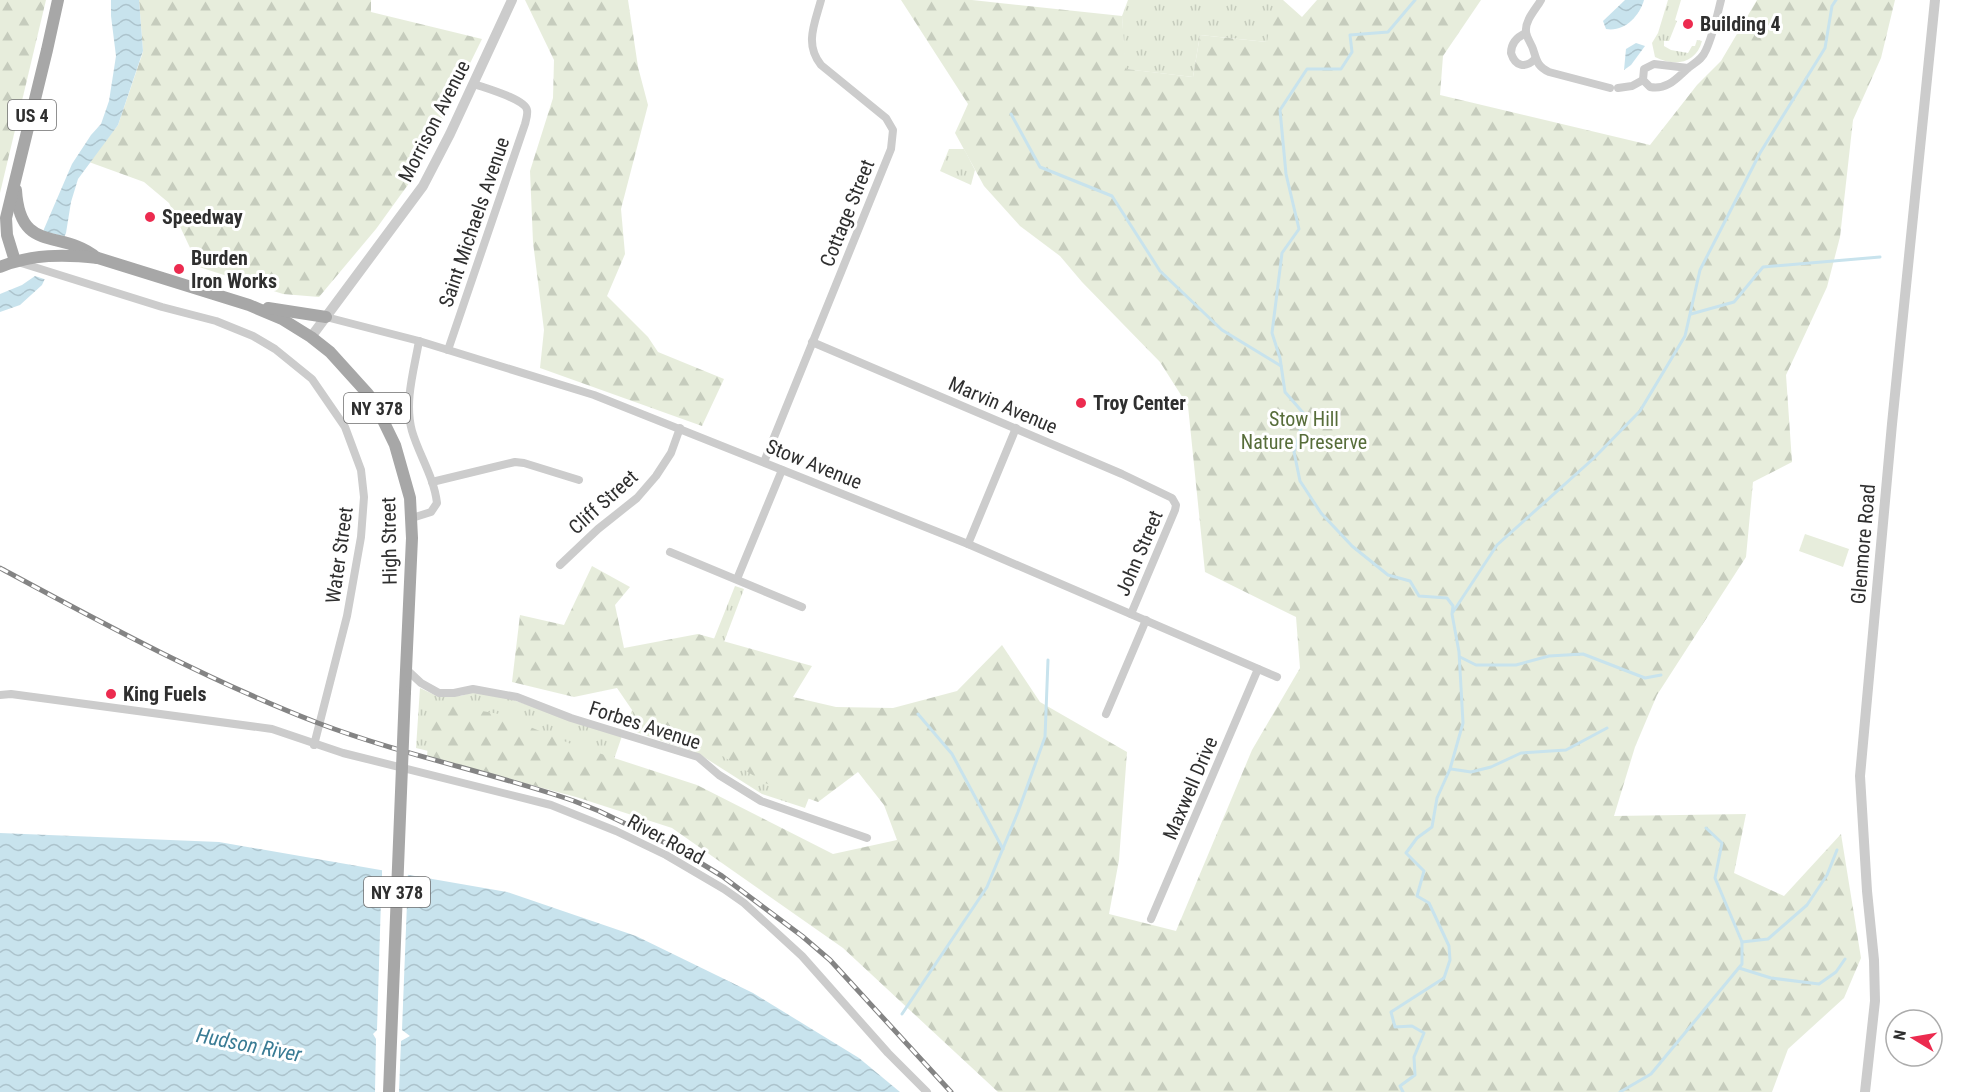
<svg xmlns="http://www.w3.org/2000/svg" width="1968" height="1092" viewBox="0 0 1968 1092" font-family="'Roboto Condensed',sans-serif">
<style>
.grass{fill:url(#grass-tufts)}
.forest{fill:url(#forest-firs)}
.pitch{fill:#e7eddc}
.water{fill:url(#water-waves)}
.pier{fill:#fff}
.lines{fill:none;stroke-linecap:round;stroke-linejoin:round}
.stream{stroke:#c8e3ed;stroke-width:3}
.minor{stroke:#ccc;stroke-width:8}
.tertiary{stroke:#ccc;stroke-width:10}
.primary{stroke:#a7a7a7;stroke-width:12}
.rail-casing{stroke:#848484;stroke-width:5}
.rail{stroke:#fff;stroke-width:3;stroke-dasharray:9;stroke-linecap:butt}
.primary-bridge{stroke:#a7a7a7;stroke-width:12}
.poi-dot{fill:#ec2b4f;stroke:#fff;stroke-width:2}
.labels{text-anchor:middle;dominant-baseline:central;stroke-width:6;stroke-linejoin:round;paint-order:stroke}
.shield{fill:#fff;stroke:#6d6d6d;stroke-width:1.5}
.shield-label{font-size:18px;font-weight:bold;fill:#2f2f2f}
.poi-label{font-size:20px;font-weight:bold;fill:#2f2f2f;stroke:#fff;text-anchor:start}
.street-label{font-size:20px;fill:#2f2f2f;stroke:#fff}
.park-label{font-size:20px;fill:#576d3a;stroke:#fff}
.water-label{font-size:21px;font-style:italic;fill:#397b94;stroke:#fff}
</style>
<defs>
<pattern id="grass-tufts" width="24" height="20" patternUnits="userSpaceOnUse" patternTransform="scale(1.5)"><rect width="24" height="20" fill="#e7eddc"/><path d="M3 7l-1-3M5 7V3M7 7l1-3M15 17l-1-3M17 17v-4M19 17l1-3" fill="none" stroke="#c6ccbd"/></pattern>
<pattern id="forest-firs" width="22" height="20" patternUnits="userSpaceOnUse" patternTransform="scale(1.5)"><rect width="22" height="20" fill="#e7eddc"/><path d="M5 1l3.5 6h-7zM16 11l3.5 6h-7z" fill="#c6ccbd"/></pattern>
<pattern id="water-waves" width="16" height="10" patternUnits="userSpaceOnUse" patternTransform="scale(1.5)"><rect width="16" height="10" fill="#c8e3ed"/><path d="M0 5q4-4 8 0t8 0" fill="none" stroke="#acc3cc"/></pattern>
</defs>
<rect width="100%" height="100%" fill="#fff"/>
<!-- grass -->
<g class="grass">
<path d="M1128,0H1283L1302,17L1267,42L1200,35L1193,77L1125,69L1122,16Z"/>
<path d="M1668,0H1681L1675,20L1677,21L1669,41H1664V46L1671,50L1688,53L1692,46H1695L1697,40L1702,41C1696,64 1674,67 1655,57L1652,43L1658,33Z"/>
<path d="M949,149H964L975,170L971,185L940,171Z"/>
<path d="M735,586L744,589L710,679L833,736L805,808L762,794L699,754L625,728L654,654L700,674Z"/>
<path d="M420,688L437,696H461L473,692L510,699L622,736L612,765L477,763L416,748Z"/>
</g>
<!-- forest -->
<g class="forest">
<path d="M0,0H46L0,193Z"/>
<path d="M139,0H371V12L482,39L415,175L376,229L319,297L283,294L199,267L169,203L144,182L89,162L118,125L143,52Z"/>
<path d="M525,0H628L638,67L648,105L621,209L625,254L607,296L648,337L658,352L724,379L702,426L540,368L544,330L533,242L530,171L553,98L554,60Z"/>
<path d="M901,0H972L1122,16L1126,69L1193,77L1200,35L1267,42L1272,12L1302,17L1317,0H1481L1443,56L1440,95L1650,145L1697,85L1721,61L1757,0H1895L1881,58L1853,120L1840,237L1827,287L1786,375L1792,462L1753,482L1746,557L1657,695L1635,747L1614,816L1746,814L1734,873L1784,896L1841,834L1861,958L1844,998L1788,1049L1772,1092H998L843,948L672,828L576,797L427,757L431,702L499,714L571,744L697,785L833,854L897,840L884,805L858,772L818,802L765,783L713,750L643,726L617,688L574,697L512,682L520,615L564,625L592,566L630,587L615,605L624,648L698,634L812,666L793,697L836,707L893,708L957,691L1002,645L1040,702L1127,752L1119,860L1109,914L1176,931L1252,750L1300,668L1296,617L1205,572L1188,406L1160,362L1082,282L1060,256L1020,226L984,186L955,133L968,104Z"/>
</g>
<!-- pitch -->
<path class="pitch" d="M1805,534L1849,549L1843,567L1799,551Z"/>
<!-- water -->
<g class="water">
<path d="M111,0H139L143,51L118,125L78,179L71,202L66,233L42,285L20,305L0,312V294L22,285L35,276L44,229L72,164L91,135L101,124L109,101L116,56L111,16Z"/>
<path d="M1625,0H1644C1639,17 1624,32 1606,29L1603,21Z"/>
<path d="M1636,43L1645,46L1631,65L1624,70L1626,49Z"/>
<path d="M0,833L219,842L507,892L636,936L753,993L859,1058L900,1092H0Z"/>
</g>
<!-- pier -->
<g class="pier">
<path d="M42,231L67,237L47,280L32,275Z"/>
<path d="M382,867L408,872L407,891L416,897L407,903L402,1030L410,1036L401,1041L399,1092H375L376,1039L373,1034L377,1030L381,899L379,896L382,893Z"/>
</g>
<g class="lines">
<!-- stream -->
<g class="stream">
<path d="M1011,114L1040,167L1112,196L1160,271L1222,330L1281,366"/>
<path d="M1691,314L1734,302L1763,267L1880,257"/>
<path d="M1453,612L1497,545L1594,458L1640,411L1685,336L1700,270L1760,153L1825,48L1832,6L1836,0"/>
<path d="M1460,657L1476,665H1516L1549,656L1583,654L1645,678L1661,675"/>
<path d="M918,714L952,754L1003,849"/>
<path d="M1451,769L1471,772L1491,767L1521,753L1566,750L1607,728"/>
<path d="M1742,942L1768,939L1807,905L1827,875L1837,850"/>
<path d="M1739,968L1771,978L1819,984L1836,972L1845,959"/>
<path d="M902,1014L987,887L1018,812L1045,737L1048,660"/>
<path d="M1403,1092L1400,1086L1415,1075L1414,1057L1424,1033L1412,1026L1395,1027L1391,1012L1444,978L1450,960L1449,946L1429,903L1417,896L1424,871L1406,853L1417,838L1432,827L1437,798L1450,769L1463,723L1459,652L1452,614L1453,606L1447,598L1419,596L1410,581L1388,575L1352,546L1321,513L1300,481L1294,452L1305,415L1285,392L1280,358L1272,333L1282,253L1299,229L1286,174L1280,110L1307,69H1341L1352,52L1350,35L1388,32L1415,0"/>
<path d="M1620,1092L1651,1074L1742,964V942L1715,878L1722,843L1706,828"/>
</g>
<!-- minor -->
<g class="minor">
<path d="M1541,0C1536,9 1525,20 1526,31C1526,37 1531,43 1533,49C1537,61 1537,66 1549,72L1610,88"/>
<path d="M1526,33C1517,37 1511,44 1511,53C1515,66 1525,69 1535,59"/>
<path d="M1688,68L1654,64L1644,69L1643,80L1650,87C1667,90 1676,79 1687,69C1694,63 1702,60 1706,50C1713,35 1717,16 1721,0"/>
<path d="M1618,88L1632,86L1643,80"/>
<path d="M18,262L162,307L216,321L253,336L275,349L312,379L345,427L361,470L364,497L361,537L347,616L314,745"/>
<path d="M326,317L419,341L594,395L968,544L1277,677"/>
<path d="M812,342L1122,474L1172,498L1176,505L1175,510L1131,614"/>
<path d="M448,350L525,124C526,120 528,114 527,110C525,99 485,88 474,84"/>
<path d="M764,462L891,149L893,130L886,118L821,65C804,44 815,23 821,0"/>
<path d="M432,482L515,462L524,463L579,480"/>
<path d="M412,518L431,512L437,503C434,477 419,455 412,431C404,402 414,370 419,341"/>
<path d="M968,544L1016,428"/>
<path d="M670,552L802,607"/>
<path d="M560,565L598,529L637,498L656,476L671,453L680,428"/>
<path d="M737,579L782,470"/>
<path d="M406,669L421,683L439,693H454L473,689L517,697L571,718L698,757L719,775L761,801L867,838"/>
<path d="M0,695L11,694L272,729L343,753L551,805L616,831L666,855L724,889L744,903L802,956L888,1053L927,1092"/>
<path d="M1106,714L1146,620"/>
<path d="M1151,919L1258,669"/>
</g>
<!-- tertiary -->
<g class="tertiary">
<path d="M311,337L423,186L450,134L512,0"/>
<path d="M1865,1092L1875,1001L1874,960L1867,891L1860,776L1892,424L1935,0"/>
</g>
<!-- primary -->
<g class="primary">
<path d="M16,190C20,255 61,228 97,258"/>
<path d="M15,261L7,235L6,218L47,50L58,0"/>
<path d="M0,267C32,254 64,254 98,258L249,305L282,319L311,337L330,352L368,394L378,410L395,445L410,498L412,538L405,692"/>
<path d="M268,308L326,317"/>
</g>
<!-- rail casing -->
<g class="rail-casing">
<path id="rail" d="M0,568C104,624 207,680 318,723C402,755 490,772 574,801L599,811L676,848L722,876L802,936L830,960L951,1092"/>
</g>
<!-- rail -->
<use href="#rail" class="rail"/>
<!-- primary-bridge -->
<path class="primary-bridge" d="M389,1092L405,692"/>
</g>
<!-- markers -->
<g class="poi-dot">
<circle cx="1688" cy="24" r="6"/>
<circle cx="150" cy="217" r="6"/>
<circle cx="179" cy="269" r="6"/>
<circle cx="1081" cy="403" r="6"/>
<circle cx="111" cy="694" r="6"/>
</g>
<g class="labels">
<!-- shield labels -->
<g class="shield">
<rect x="8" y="100" width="48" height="30" rx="4.5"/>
<rect x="344" y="393" width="66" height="30" rx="4.5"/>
<rect x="364" y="877" width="66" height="30" rx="4.5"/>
</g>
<g class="shield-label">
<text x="32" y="115">US 4</text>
<text x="377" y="408">NY 378</text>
<text x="397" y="892">NY 378</text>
</g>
<!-- poi labels -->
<g class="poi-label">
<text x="1700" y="24">Building 4</text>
<text x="162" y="217">Speedway</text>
<text x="191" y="258">Burden<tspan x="191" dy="23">Iron Works</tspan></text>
<text x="1093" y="403">Troy Center</text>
<text x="123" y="694">King Fuels</text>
</g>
<!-- street labels -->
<g class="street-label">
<text transform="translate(434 121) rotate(-63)">Morrison Avenue</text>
<text transform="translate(847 213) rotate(-68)">Cottage Street</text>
<text transform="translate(474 222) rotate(-71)">Saint Michaels Avenue</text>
<text transform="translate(1003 405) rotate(23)">Marvin Avenue</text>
<text transform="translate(814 464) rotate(22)">Stow Avenue</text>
<text transform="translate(603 502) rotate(-42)">Cliff Street</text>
<text transform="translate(389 541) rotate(-91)">High Street</text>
<text transform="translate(1863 544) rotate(-85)">Glenmore Road</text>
<text transform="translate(1139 553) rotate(-67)">John Street</text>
<text transform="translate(339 555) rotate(-82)">Water Street</text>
<text transform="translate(645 725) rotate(18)">Forbes Avenue</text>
<text transform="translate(1190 788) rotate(-67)">Maxwell Drive</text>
<text transform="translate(666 839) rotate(28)">River Road</text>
</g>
<!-- park labels -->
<g class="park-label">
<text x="1304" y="419">Stow Hill<tspan x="1304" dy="23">Nature Preserve</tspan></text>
</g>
<!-- water labels -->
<g class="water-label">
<text transform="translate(249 1045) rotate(11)">Hudson River</text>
</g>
</g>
<!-- north arrow -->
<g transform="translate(1914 1038) rotate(281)"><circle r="28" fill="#ffffff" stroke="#acacac" stroke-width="1.5"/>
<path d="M0-4.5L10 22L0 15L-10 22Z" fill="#ec2b4f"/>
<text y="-9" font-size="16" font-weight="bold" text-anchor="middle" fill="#2f2f2f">N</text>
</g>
</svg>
